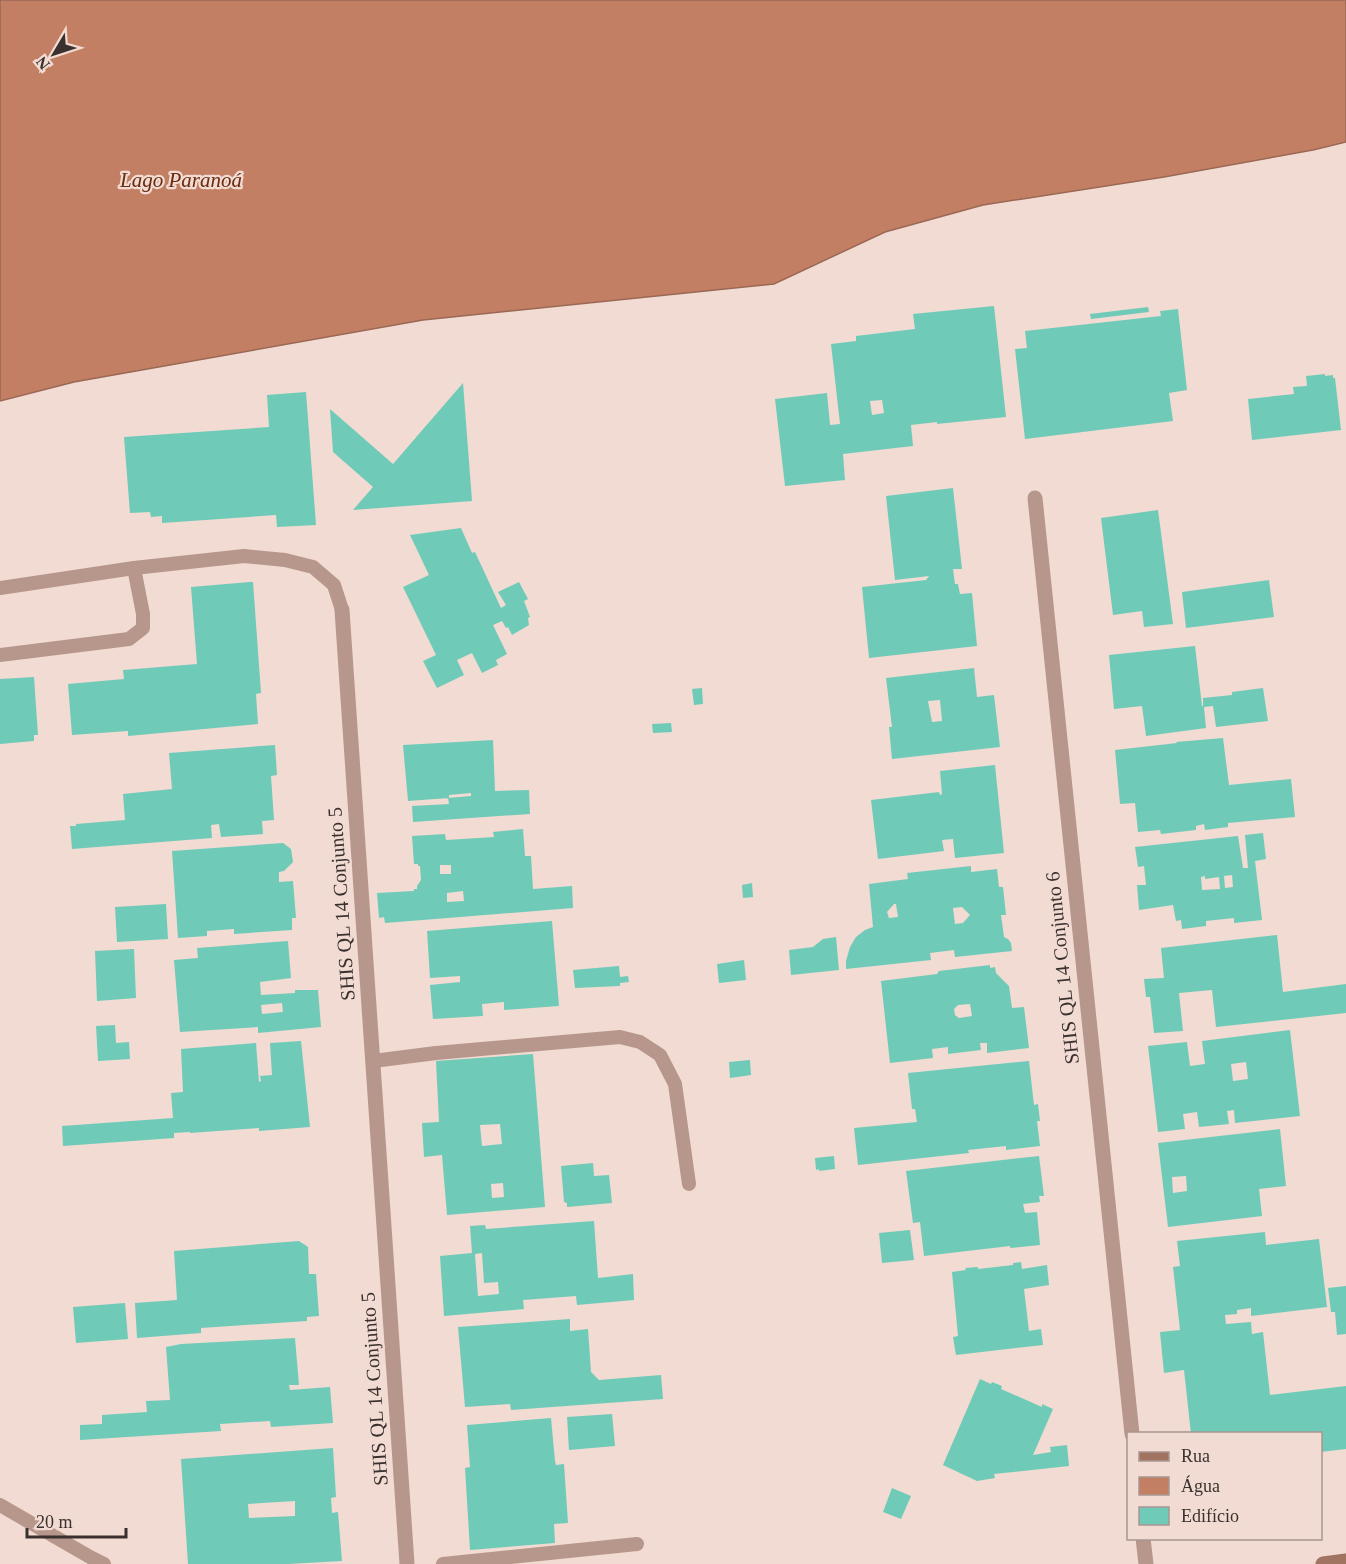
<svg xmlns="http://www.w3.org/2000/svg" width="1346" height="1564" viewBox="0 0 1346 1564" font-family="Georgia,serif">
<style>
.water{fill:#c37f64;stroke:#9a6854;stroke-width:1.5}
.building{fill:#6fcbb8;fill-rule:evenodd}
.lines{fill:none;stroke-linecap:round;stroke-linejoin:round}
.lane{stroke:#b7978b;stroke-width:14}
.street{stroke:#b7978b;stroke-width:15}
.secondary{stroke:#a17462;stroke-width:15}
.labels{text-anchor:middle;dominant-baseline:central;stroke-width:4.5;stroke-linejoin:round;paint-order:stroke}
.street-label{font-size:20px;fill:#3a312e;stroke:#f1dbd3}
.water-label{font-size:21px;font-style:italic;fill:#6a2b0e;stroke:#f1dbd3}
</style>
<rect width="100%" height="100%" fill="#f1dbd3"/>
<!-- water -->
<path class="water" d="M0,0H1346V142L1313,150L1164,177L983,205L885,232L774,284L423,320L74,382L0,401Z"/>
<!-- building -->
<g class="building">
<path d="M994,306L1006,417L937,424V422L911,425L913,446L843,454L845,480L785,486L775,399L827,393L830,425L840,424L831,344L856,341V336L915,329L913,314ZM882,400L884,413L872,415L870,401Z"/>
<path d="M1148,307L1149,312L1091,319L1090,314Z"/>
<path d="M1178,309L1187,390L1169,393L1173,421L1025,439L1015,349L1027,348L1025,331L1161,316L1160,311Z"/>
<path d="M1325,374V376L1333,375V378H1335L1341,430L1252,440L1248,399L1294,394L1293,387L1307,386L1306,376Z"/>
<path d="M463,383L472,501L353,510L373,487L333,452L330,409L393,464Z"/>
<path d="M306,392L316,525L277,527L276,515L162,523V516L151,517L150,512L130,513L124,437L269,427L267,395Z"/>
<path d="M953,488L962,569H953L955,584H958L960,594L972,593L977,646L869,658L862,587L926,580L929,576L895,580L886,496Z"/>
<path d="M1158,510L1173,624L1144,627L1142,611L1113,615L1101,518Z"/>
<path d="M461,528L472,553L475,552L501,608L506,605L498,592L519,582L528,599L524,601L530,617L528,618L529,625L512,635L508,627L506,628L502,621L493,625L507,654L496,660L498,665L482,673L472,653L457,660L464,675L437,688L423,661L436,655L403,587L429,575L410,535Z"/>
<path d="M1269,580L1274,617L1186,628L1182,592Z"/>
<path d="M250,582H253L261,693L256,694L258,724L128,736V731L72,735L68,684L124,679L123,670L197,664L191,587Z"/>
<path d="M1195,646L1202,706H1203V698L1232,695V692L1263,688L1268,721L1216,727L1213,706L1204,707L1206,728L1146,736L1142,706L1114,709L1109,655Z"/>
<path d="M974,668L977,697L994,695L1000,747L892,759L889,727H892L886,678ZM940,700L942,721L932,722L928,701Z"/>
<path d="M34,677L38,735H34V741L0,744V679Z"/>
<path d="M702,688L703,704L694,705L692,689Z"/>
<path d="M671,723L672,732L653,733L652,724Z"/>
<path d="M1223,738L1229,785L1291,779L1295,817L1228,823V827L1205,830L1204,824L1196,826V830L1161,834L1160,830L1138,832L1135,803L1120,804L1115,750L1177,743L1176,742Z"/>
<path d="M493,740L495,791L529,790L530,814L413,822L412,806L449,804L448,798L471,796V793L449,795V798L408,801L403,745Z"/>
<path d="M275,745L277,775L271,776L274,820L262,821L263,834L221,837L219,824L211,825L212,838L72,849L70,826H76V824L125,820L123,794L172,789L169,753Z"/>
<path d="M995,765L1004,853L955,858L953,839L942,840L944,851L878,859L871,800L939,792L940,795L942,794L940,771Z"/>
<path d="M523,829L525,856H531L533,889L572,886L573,908L385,923L384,917L379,918L377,893L414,891V889H417V886L421,880L420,866H418V864H414L412,836L445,834L446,840L494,837L493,832ZM440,865H451V874H440ZM463,891L464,901L447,902V893Z"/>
<path d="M1263,833L1266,859L1255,861L1262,920L1234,923V918L1206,921V926L1182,929L1181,920L1176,921L1173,905L1139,910L1137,885H1146L1144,866L1138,867L1135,847L1238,836L1243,868H1248L1245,835ZM1232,875L1233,887L1225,888L1224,876ZM1205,876V879L1219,877L1220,889L1202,890L1201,877Z"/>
<path d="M283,843L291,849L293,862L284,871L279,872V882L293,881L296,918H292V930L234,934V929L207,931V936L178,938L172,851Z"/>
<path d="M971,866V872L997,869L999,887H1003L1006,915H1001L1004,937L1008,939L1011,943L1012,951L955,957L954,950L930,953L931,960L846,969V961L850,947L856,937L865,930L873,927L869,884L908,879L907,873ZM894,904H896L898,917L889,918L887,912ZM962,907L970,915L963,923L955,924L953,908Z"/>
<path d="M752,883L753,897L743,898L742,885Z"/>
<path d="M166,904L168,939L117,942L115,907Z"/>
<path d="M552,921L559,1006L504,1010V1002L482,1004L483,1016L433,1019L430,985L460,982V976L430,978L427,931Z"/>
<path d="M1277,935L1283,992L1346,984V1013L1216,1027L1212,990L1179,993L1183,1031L1154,1033L1150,997H1146L1144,979L1164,978L1161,948Z"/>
<path d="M836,937L839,970L791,975L789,950L813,947L823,939Z"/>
<path d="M288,941L291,978L260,982L261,995L295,993V990H318L321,1027L258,1033V1027L180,1032L174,960L198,958L197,948ZM282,1003L283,1012L262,1014L261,1005Z"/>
<path d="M134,949L136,998L97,1001L95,951Z"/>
<path d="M744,960L746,980L719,983L717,964Z"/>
<path d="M990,965V968L995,967L996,973L1009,986L1012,1008L1024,1007L1029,1048L987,1053V1043H980L981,1050L948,1054V1047L932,1049L933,1058L890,1063L881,981L937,974L939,971ZM970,1004L972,1016L959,1018L955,1015L954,1009L958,1005Z"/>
<path d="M619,966L620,977L628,976L629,982L620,983V986L575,988L573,970Z"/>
<path d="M115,1025L116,1043L129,1042L130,1059L98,1061L96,1026Z"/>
<path d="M1290,1030L1300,1116L1235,1123L1234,1110L1227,1111L1229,1124L1199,1127L1197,1112L1183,1114L1185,1129L1158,1132L1148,1046L1187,1042L1190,1066L1205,1064L1202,1041ZM1246,1062L1248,1079L1233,1081L1231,1064Z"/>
<path d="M301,1041L310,1127L259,1131V1128L190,1133V1132L174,1133V1138L63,1146L62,1126L173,1118L171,1093L183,1092L181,1049L256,1043L259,1082L261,1081L260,1076L272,1075L270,1043Z"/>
<path d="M533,1054L545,1207L447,1215L442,1155L424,1157L422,1123L439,1122L436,1061ZM500,1124L502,1144L482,1146L480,1125ZM503,1183L504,1197L492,1198L491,1184Z"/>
<path d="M750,1060L751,1075L730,1078L729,1062Z"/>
<path d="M1029,1061L1034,1105L1038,1104L1040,1121H1037L1040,1146L1006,1150V1146L968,1150L969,1153L858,1165L854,1128L917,1122L915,1109H912L908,1073Z"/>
<path d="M1280,1129L1286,1186L1259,1189L1262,1216L1168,1227L1158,1143ZM1186,1176L1187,1191L1173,1193L1172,1177Z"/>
<path d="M834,1156L835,1169L819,1171V1169L816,1170L815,1158Z"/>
<path d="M1039,1156L1044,1196H1039L1040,1202L1023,1204L1025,1213L1037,1212L1040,1245L1010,1248V1246L924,1256L920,1222L913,1223L906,1171Z"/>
<path d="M593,1163L594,1176L609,1175L612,1203L567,1207V1203L564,1202L561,1166Z"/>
<path d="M594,1221L598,1278L633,1274L634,1300L577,1305L576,1296L523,1300L524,1309L444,1316L440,1256L472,1253L470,1226L485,1225L486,1229ZM482,1253L484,1283L498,1282L499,1294L478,1296L475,1254Z"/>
<path d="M910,1230L914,1260L882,1263L879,1233Z"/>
<path d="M1265,1232L1266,1245L1319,1239L1327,1307L1251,1316V1308L1237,1310V1314L1225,1315L1226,1324L1251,1322L1252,1334L1263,1332L1270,1395L1346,1386V1449L1320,1452V1434H1191L1184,1370L1164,1373L1160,1332L1180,1330L1173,1267L1180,1266L1177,1241Z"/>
<path d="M299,1241L308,1247L309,1274H316L319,1316L307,1317V1321L201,1328V1333L137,1338L135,1303L177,1300L174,1251Z"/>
<path d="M1021,1262L1022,1269L1047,1265L1049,1285L1024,1289L1029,1331L1041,1329L1043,1345L956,1355L953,1337L958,1336L952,1272L966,1270L965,1268L978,1267V1269L1013,1265V1263Z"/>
<path d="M1346,1286V1334L1337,1335L1335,1312H1331L1328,1288Z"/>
<path d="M125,1303L128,1339L76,1343L73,1307Z"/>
<path d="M570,1319V1331L588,1329L591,1372L599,1380L661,1375L663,1399L511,1410L510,1404L465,1407L458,1327Z"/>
<path d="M295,1338L299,1385H289L290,1390L330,1387L333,1423L271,1427L270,1421L220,1424L221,1431L80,1440V1425L102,1424V1415L147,1412L146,1401L170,1400L166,1347L181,1344Z"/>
<path d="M980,1379L991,1384L992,1382L1002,1386L1001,1389L1042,1407V1404L1053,1409L1033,1455L1051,1452L1050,1447L1067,1445L1069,1466L994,1474L995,1478L977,1481L943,1465Z"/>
<path d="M612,1414L615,1446L569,1450L567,1417Z"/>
<path d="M551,1418L555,1461L556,1465L564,1464L568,1523L554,1524L555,1543L470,1550L465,1468L470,1467L467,1425Z"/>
<path d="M333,1448L336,1497L331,1498L332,1513L338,1512L342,1561L288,1564H188L181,1459ZM295,1501V1516L249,1518L248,1504Z"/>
<path d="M892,1488L911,1496L901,1519L883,1512Z"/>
</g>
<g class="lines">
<!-- lane -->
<g class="lane">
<path d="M0,588L134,568L244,556L285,560L313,567L334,585L342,610"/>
<path d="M0,655L129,639L143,628V614L134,568"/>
<path d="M373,1061L436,1053L620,1037L640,1042L660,1055L675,1084L689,1184"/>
<path d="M0,1505L90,1557L104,1564"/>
<path d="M443,1564L637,1544"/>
</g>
<!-- street -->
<g class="street">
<path d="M1035,498L1132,1434"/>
<path d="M342,610L407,1564"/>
<path d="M1143,1538L1146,1564"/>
</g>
<!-- secondary -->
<path class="secondary" d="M1323,1564L1346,1561"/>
</g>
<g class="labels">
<!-- street labels -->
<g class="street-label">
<text transform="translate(341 904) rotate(-94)">SHIS QL 14 Conjunto 5</text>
<text transform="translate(1062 968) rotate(-96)">SHIS QL 14 Conjunto 6</text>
<text transform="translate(374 1389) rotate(-94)">SHIS QL 14 Conjunto 5</text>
</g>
<!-- water labels -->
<g class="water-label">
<text x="181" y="180">Lago Paranoá</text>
</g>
</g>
<!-- legend -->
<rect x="1127" y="1432" width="195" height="108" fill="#f1dbd3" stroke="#a89791" stroke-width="1.5"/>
<rect x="1139" y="1452" width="30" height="9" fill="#a17462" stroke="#a89791" stroke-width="1.5"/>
<text x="1181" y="1462" font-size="18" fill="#3a312e">Rua</text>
<rect x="1139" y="1477" width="30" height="18" fill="#c37f64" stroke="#a89791" stroke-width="1.5"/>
<text x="1181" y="1492" font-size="18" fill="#3a312e">Água</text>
<rect x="1139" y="1507" width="30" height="18" fill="#6fcbb8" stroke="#a89791" stroke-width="1.5"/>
<text x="1181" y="1522" font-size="18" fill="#3a312e">Edifício</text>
<!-- north arrow -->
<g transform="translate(54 54) rotate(231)" stroke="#f1dbd3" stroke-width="4.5" paint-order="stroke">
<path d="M0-4.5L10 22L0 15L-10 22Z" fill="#3a312e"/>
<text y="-9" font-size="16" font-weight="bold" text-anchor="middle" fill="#3a312e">N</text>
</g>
<!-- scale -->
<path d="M27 1528v9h99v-9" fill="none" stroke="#3a312e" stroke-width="3"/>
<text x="36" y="1528" font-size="18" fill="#3a312e" stroke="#f1dbd3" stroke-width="4.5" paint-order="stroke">20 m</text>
</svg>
